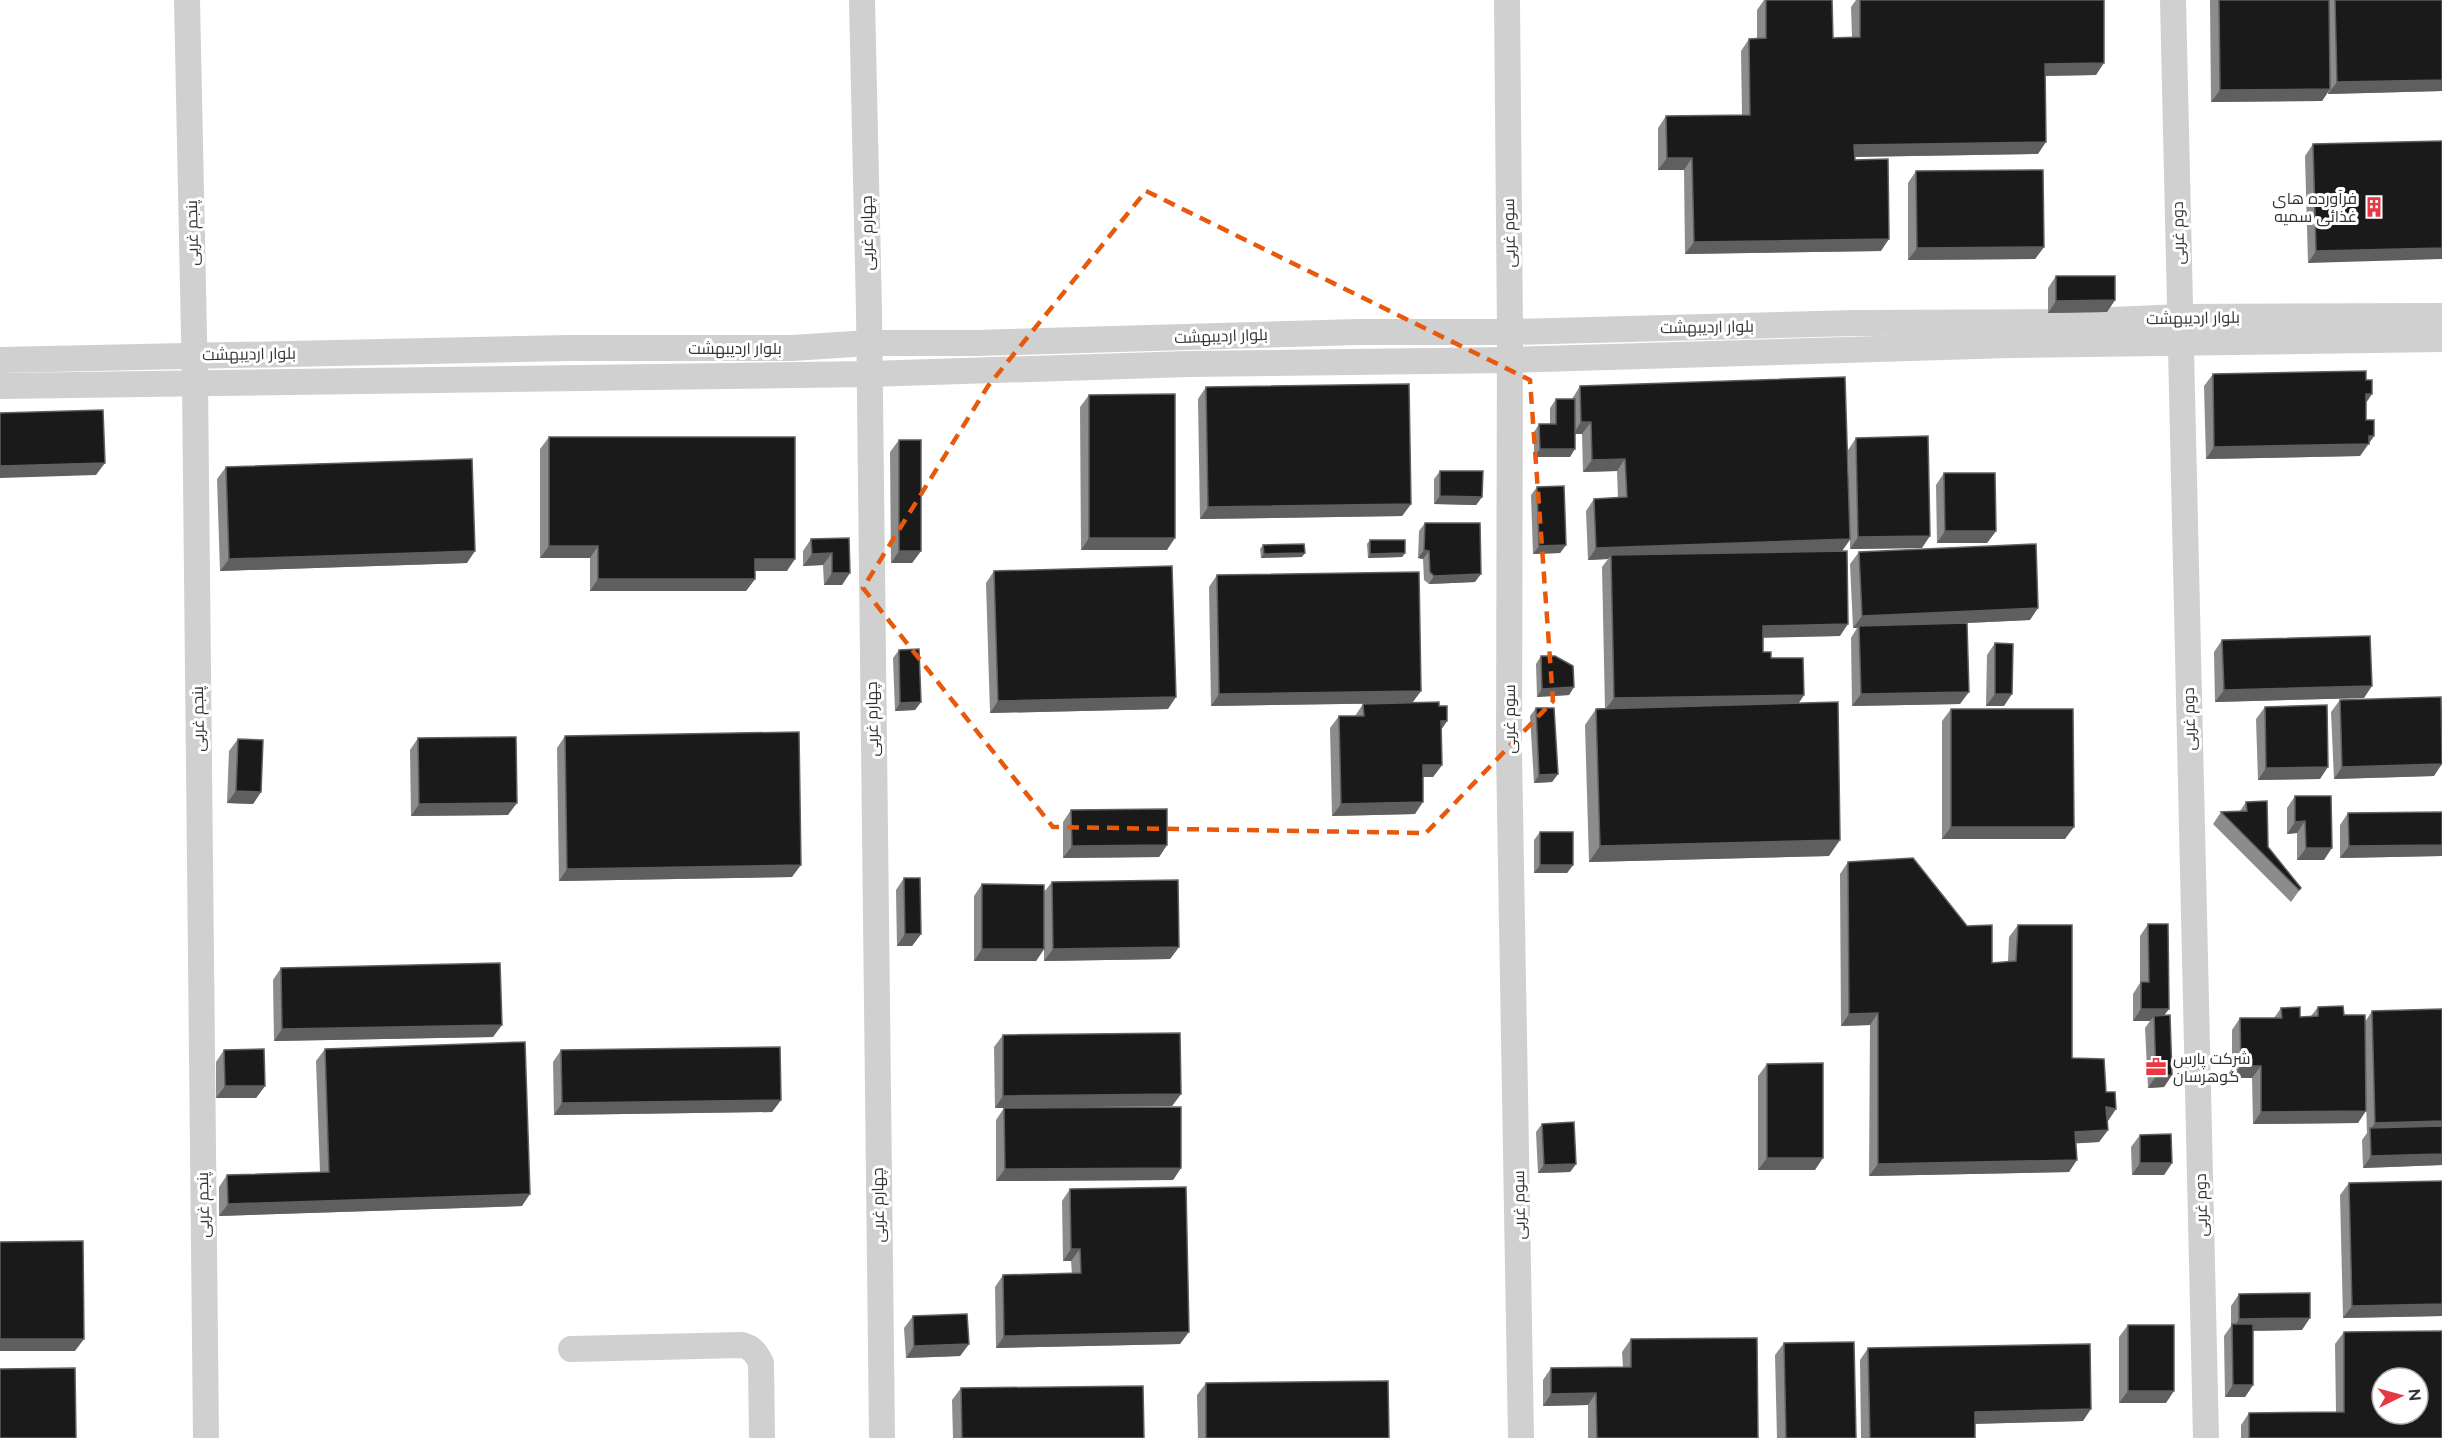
<svg xmlns="http://www.w3.org/2000/svg" width="2442" height="1438" viewBox="0 0 2442 1438" font-family="Raleway,Cairo,sans-serif">
<style>
.lines{fill:none;stroke-linecap:round;stroke-linejoin:round}
.minor{stroke:#d0d0d0;stroke-width:26}
.wall{fill:#8c8c8c}
.shaded-wall{fill:#5f5f5f}
.building{fill:#1a1a1a;stroke:#5f5f5f;stroke-width:1.5;fill-rule:evenodd}
.marked{fill:none;stroke:#e8590c;stroke-width:4.5;stroke-dasharray:12 8;stroke-linejoin:round}
.labels{text-anchor:middle;dominant-baseline:central;stroke-width:6;stroke-linejoin:round;paint-order:stroke}
.poi-label{font-size:16px;fill:#333;stroke:#fff;text-anchor:end}
.street-label{font-size:16px;fill:#333;stroke:#fff}
</style>
<rect width="100%" height="100%" fill="#fff"/>
<g class="lines">
<!-- minor -->
<g class="minor">
<path d="M187,0L195,383L206,1438"/>
<path d="M862,0L869,311L882,1438"/>
<path d="M1507,0L1510,332L1509,752L1521,1438"/>
<path d="M2173,0L2206,1438"/>
<path d="M0,360L569,348H792L869,343H977L1358,332H1510L1855,323L2068,322L2180,317L2442,316"/>
<path d="M0,386L869,374L1189,364L1510,360L2010,345L2442,339"/>
<path d="M571,1349L742,1345C753,1348 756,1353 761,1363L762,1438"/>
</g>
</g>
<!-- wall -->
<g class="wall">
<path d="M1764,0H1832L1833,38L1852,37L1851,7L1856,0H2104L2096,75L2045,76L2038,154L1855,157V160L1881,251L1685,254L1684,170H1658V128L1666,116L1742,115L1741,51L1749,39L1757,38V10Z"/>
<path d="M2210,0H2442V91L2328,94V92L2322,101L2211,102Z"/>
<path d="M2442,141L2308,263L2305,156L2313,144Z"/>
<path d="M1916,171L2044,247L2035,259L1908,260V183Z"/>
<path d="M2056,276L2115,300L2107,312L2048,313V288Z"/>
<path d="M2213,374L2366,402V420L2374,436L2360,456L2206,459L2204,386Z"/>
<path d="M1580,386L1849,497L1848,450L1856,438L1922,548L1850,549V540L1842,551L1840,636L1763,637V652L1771,658L1804,695L1798,704L1829,856L1589,862L1585,725L1596,709H1605L1602,567L1608,559L1588,560L1586,511L1594,499L1618,498L1617,471L1583,472L1582,434H1575L1570,457H1534V432L1539,424H1550V408L1556,399H1572Z"/>
<path d="M1206,387L1411,504L1402,516L1200,519L1198,399Z"/>
<path d="M1089,395L1167,550H1081L1080,407Z"/>
<path d="M549,437L787,571H755V579L746,591H590V558H540V449Z"/>
<path d="M899,440L921,551L912,563H891L890,452Z"/>
<path d="M226,467L467,563L220,571L217,479Z"/>
<path d="M1440,471L1482,497L1476,505L1434,504V479Z"/>
<path d="M1944,473L1996,531L1987,543H1937L1936,485Z"/>
<path d="M1537,487L1566,545L1560,553L1533,554L1531,495Z"/>
<path d="M1425,523L1475,582L1429,584L1424,580L1423,559L1418,558L1419,531Z"/>
<path d="M849,538L842,585H824L823,565L803,566V551L811,539Z"/>
<path d="M1370,540L1405,553L1402,557L1368,558L1367,544Z"/>
<path d="M1263,545L1302,557L1261,558L1260,549Z"/>
<path d="M1859,552L2030,620L1967,623L1960,704L1852,706L1851,638L1857,628H1853L1850,564Z"/>
<path d="M994,571L1168,709L990,713L986,583Z"/>
<path d="M1217,575L1421,691L1412,703L1211,706L1209,587Z"/>
<path d="M2222,640L2364,698L2215,702L2214,652Z"/>
<path d="M1995,643L2004,706H1986L1987,655Z"/>
<path d="M899,650L921,702L915,710L895,711L893,658Z"/>
<path d="M1541,656L1574,687L1569,695L1537,697L1536,664Z"/>
<path d="M2340,700L2434,776L2334,779L2331,712Z"/>
<path d="M1363,704L1439,706L1447,721L1441,730L1442,765L1433,777H1423L1415,814L1332,816L1330,728L1339,716H1355Z"/>
<path d="M2265,707L2320,779L2258,780L2256,719Z"/>
<path d="M1536,708L1558,774L1552,782L1534,783L1530,716Z"/>
<path d="M1951,709L2065,839H1942V721Z"/>
<path d="M565,736L792,877L559,881L557,748Z"/>
<path d="M418,738L508,815L411,816L410,750Z"/>
<path d="M238,739L261,792L253,804L227,803L229,751Z"/>
<path d="M2295,796L2324,860H2297V833L2287,834V808Z"/>
<path d="M2246,802L2268,847L2301,888L2291,902L2213,824L2221,812L2240,811Z"/>
<path d="M1071,810L1167,845L1159,857L1063,858V822Z"/>
<path d="M2442,812V856L2340,858V825L2348,813Z"/>
<path d="M1540,832L1573,865L1567,873H1534V840Z"/>
<path d="M1848,862L1992,963L2008,962L2009,937L2018,925L2072,1058L2106,1092L2108,1121L2107,1120L2108,1130L2099,1142L2076,1143L2069,1172L1869,1176L1870,1025L1841,1026L1840,874Z"/>
<path d="M904,878L921,934L912,946H897L896,890Z"/>
<path d="M1052,882L1179,947L1170,959L1044,961V942V949L1036,961H974V896L982,884L1044,892Z"/>
<path d="M2148,924L2164,1015L2172,1075L2164,1087L2148,1088L2145,1028L2150,1021H2133V994L2140,983V936Z"/>
<path d="M281,968L493,1037L274,1041L273,980Z"/>
<path d="M2318,1007L2365,1022L2372,1011L2442,1165L2363,1168L2362,1140L2367,1133L2366,1101L2358,1123L2253,1124L2252,1078H2232V1030L2240,1018H2274L2281,1008L2300,1017L2311,1016Z"/>
<path d="M1003,1035L1181,1094L1172,1106L995,1108L994,1047Z"/>
<path d="M325,1049L522,1206L219,1216V1187L227,1175L320,1172L316,1061Z"/>
<path d="M224,1050L265,1086L256,1098H216V1062Z"/>
<path d="M561,1050L781,1100L772,1112L554,1115L553,1062Z"/>
<path d="M1767,1064L1815,1170H1758V1076Z"/>
<path d="M1004,1108L1181,1168L1173,1180L996,1181V1120Z"/>
<path d="M1542,1124L1576,1164L1570,1172L1538,1173L1536,1132Z"/>
<path d="M2140,1135L2172,1163L2164,1175H2132L2131,1147Z"/>
<path d="M2442,1181V1316L2343,1318L2340,1195L2349,1183Z"/>
<path d="M1070,1189L1180,1344L996,1348L995,1287L1003,1275L1072,1274L1071,1261H1063L1062,1201Z"/>
<path d="M2239,1294L2302,1330L2253,1331V1385L2245,1397H2225L2224,1336L2231,1326V1306Z"/>
<path d="M913,1316L969,1344L960,1356L906,1358L904,1328Z"/>
<path d="M2128,1325L2166,1403H2119V1337Z"/>
<path d="M2344,1332L2442,1438H2241V1425L2249,1413L2336,1412L2335,1344Z"/>
<path d="M1631,1339L1758,1438H1588V1405L1543,1406V1380L1551,1368L1623,1367L1622,1352Z"/>
<path d="M1784,1343L1856,1438H1777L1775,1355Z"/>
<path d="M1868,1348L2083,1421L1975,1424V1438H1861L1860,1360Z"/>
<path d="M1206,1383L1389,1438H1198L1197,1395Z"/>
<path d="M961,1388L1144,1438H953L952,1400Z"/>
</g>
<!-- shaded-wall -->
<g class="shaded-wall">
<path d="M2104,63L2096,75L2036,76L2045,64Z"/>
<path d="M2442,80V91L2328,94L2337,82Z"/>
<path d="M2330,89L2322,101L2211,102L2220,90Z"/>
<path d="M2046,142L2038,154L1846,157L1854,145Z"/>
<path d="M1667,158H1692L1684,170H1658Z"/>
<path d="M1889,239L1881,251L1685,254L1694,242Z"/>
<path d="M2044,247L2035,259L1908,260L1917,248Z"/>
<path d="M2442,248V259L2308,263L2316,251Z"/>
<path d="M2115,300L2107,312L2048,313L2056,301Z"/>
<path d="M2366,394H2372L2364,406Z"/>
<path d="M1581,422H1591L1582,434H1573Z"/>
<path d="M2374,436L2360,456L2206,459L2214,447Z"/>
<path d="M1540,449H1575L1570,457H1534Z"/>
<path d="M1625,459L1617,471L1583,472L1592,460Z"/>
<path d="M105,463L96,475L0,478V466Z"/>
<path d="M1440,496L1482,497L1476,505L1434,504Z"/>
<path d="M1411,504L1402,516L1200,519L1208,507Z"/>
<path d="M1945,531H1996L1987,543H1937Z"/>
<path d="M1930,536L1922,548L1850,549L1858,537Z"/>
<path d="M1089,538H1175L1167,550H1081Z"/>
<path d="M1850,539L1842,551L1611,555L1608,559L1588,560L1596,548Z"/>
<path d="M1566,545L1560,553L1533,554L1539,546Z"/>
<path d="M549,546H598L590,558H540Z"/>
<path d="M1424,550L1429,551L1423,559L1418,558Z"/>
<path d="M475,551L467,563L220,571L229,559Z"/>
<path d="M899,551H921L912,563H891Z"/>
<path d="M832,553L823,565L803,566L812,554Z"/>
<path d="M1305,553L1302,557L1261,558L1264,554Z"/>
<path d="M1405,553L1402,557L1368,558L1370,554Z"/>
<path d="M755,559H795L787,571H746Z"/>
<path d="M832,573H850L842,585H824Z"/>
<path d="M1481,574L1475,582L1429,584L1434,576Z"/>
<path d="M598,579H755L746,591H590Z"/>
<path d="M2038,608L2030,620L1859,628V626L1857,628H1853L1862,616Z"/>
<path d="M1848,624L1840,636L1754,638L1763,626Z"/>
<path d="M2372,686L2364,698L2215,702L2224,690Z"/>
<path d="M1574,687L1569,695L1537,697L1542,689Z"/>
<path d="M1421,691L1412,703L1211,706L1219,694Z"/>
<path d="M1969,692L1960,704L1852,706L1861,694Z"/>
<path d="M1995,694H2012L2004,706H1986Z"/>
<path d="M1804,695L1796,707L1605,710L1614,698Z"/>
<path d="M1176,697L1168,709L990,713L998,701Z"/>
<path d="M921,702L915,710L895,711L900,703Z"/>
<path d="M1441,721H1447L1439,733Z"/>
<path d="M2442,764L2434,776L2334,779L2342,767Z"/>
<path d="M1423,765H1442L1433,777H1414Z"/>
<path d="M2328,767L2320,779L2258,780L2266,768Z"/>
<path d="M1558,774L1552,782L1534,783L1539,775Z"/>
<path d="M236,791L261,792L253,804L227,803Z"/>
<path d="M1423,802L1415,814L1332,816L1341,804Z"/>
<path d="M517,803L508,815L411,816L419,804Z"/>
<path d="M2305,821L2297,833L2287,834L2295,822Z"/>
<path d="M1951,827H2074L2065,839H1942Z"/>
<path d="M1840,840L1829,856L1589,862L1600,846Z"/>
<path d="M1167,845L1159,857L1063,858L1072,846Z"/>
<path d="M2442,845V856L2340,858L2349,846Z"/>
<path d="M2306,848H2332L2324,860H2297Z"/>
<path d="M801,865L792,877L559,881L567,869Z"/>
<path d="M1540,865H1573L1567,873H1534Z"/>
<path d="M905,934H921L912,946H897Z"/>
<path d="M1179,947L1170,959L1044,961L1053,949Z"/>
<path d="M982,949H1044L1036,961H974Z"/>
<path d="M2141,1009H2169L2160,1021L2154,1016L2150,1021H2133Z"/>
<path d="M1878,1013L1870,1025L1841,1026L1849,1014Z"/>
<path d="M502,1025L493,1037L274,1041L282,1029Z"/>
<path d="M2241,1066H2261L2252,1078H2232Z"/>
<path d="M2172,1075L2164,1087L2148,1088L2156,1076Z"/>
<path d="M225,1086H265L256,1098H216Z"/>
<path d="M1181,1094L1172,1106L995,1108L1003,1096Z"/>
<path d="M781,1100L772,1112L554,1115L562,1103Z"/>
<path d="M2106,1107L2116,1109L2108,1121L2097,1119Z"/>
<path d="M2366,1111L2358,1123L2253,1124L2261,1112Z"/>
<path d="M2442,1121V1133L2370,1130L2375,1123Z"/>
<path d="M2108,1130L2099,1142L2067,1144L2075,1132Z"/>
<path d="M2442,1154V1165L2363,1168L2371,1156Z"/>
<path d="M1767,1158H1823L1815,1170H1758Z"/>
<path d="M2077,1160L2069,1172L1869,1176L1878,1164Z"/>
<path d="M2140,1163H2172L2164,1175H2132Z"/>
<path d="M1576,1164L1570,1172L1538,1173L1544,1165Z"/>
<path d="M1181,1168L1173,1180L996,1181L1005,1169Z"/>
<path d="M530,1194L522,1206L219,1216L228,1204Z"/>
<path d="M1071,1249H1080L1071,1261H1063Z"/>
<path d="M2442,1304V1316L2343,1318L2352,1306Z"/>
<path d="M2310,1318L2302,1330L2233,1331V1329L2239,1319Z"/>
<path d="M1189,1332L1180,1344L996,1348L1004,1336Z"/>
<path d="M0,1339H84L75,1351H0Z"/>
<path d="M969,1344L960,1356L906,1358L914,1346Z"/>
<path d="M2233,1385H2253L2245,1397H2225Z"/>
<path d="M2128,1391H2174L2166,1403H2119Z"/>
<path d="M1596,1393L1588,1405L1543,1406L1551,1394Z"/>
<path d="M2091,1409L2083,1421L1966,1424L1975,1412Z"/>
</g>
<!-- building -->
<g class="building">
<path d="M1766,0H1832L1833,38L1860,37V0H2104V63L2045,64L2046,142L1854,145L1855,160L1888,159L1889,239L1694,242L1692,158H1667L1666,116L1750,115L1749,39L1766,38Z"/>
<path d="M2219,0H2329L2330,89L2220,90Z"/>
<path d="M2335,0H2442V80L2337,82Z"/>
<path d="M2442,141V248L2316,251L2313,144Z"/>
<path d="M2043,170L2044,247L1917,248L1916,171Z"/>
<path d="M2056,276H2115V300L2056,301Z"/>
<path d="M2366,371V380H2372V394H2366V420H2374V436H2369V444L2214,447L2213,374Z"/>
<path d="M1845,377L1850,539L1596,548L1594,499L1627,497L1625,459L1592,460L1591,422H1581L1580,386Z"/>
<path d="M1409,384L1411,504L1208,507L1206,387Z"/>
<path d="M1175,394V538H1089V395Z"/>
<path d="M1556,399H1575V449H1540L1539,424H1556Z"/>
<path d="M103,410L105,463L0,466V413Z"/>
<path d="M1928,436L1930,536L1858,537L1856,438Z"/>
<path d="M549,437H795V559H755V579H598V546H549Z"/>
<rect x="899" y="440" width="22" height="111"/>
<path d="M472,459L475,551L229,559L226,467Z"/>
<path d="M1440,471H1483L1482,497L1440,496Z"/>
<path d="M1944,473H1995L1996,531H1945Z"/>
<path d="M1564,486L1566,545L1539,546L1537,487Z"/>
<path d="M1425,523H1480L1481,574L1434,576L1430,572L1429,551L1424,550Z"/>
<path d="M849,538L850,573H832V553L812,554L811,539Z"/>
<path d="M1370,540H1405V553L1370,554Z"/>
<path d="M1304,544L1305,553L1264,554L1263,545Z"/>
<path d="M2036,544L2038,608L1862,616L1859,552Z"/>
<path d="M1847,551L1848,624L1763,626V652H1771V658H1803L1804,695L1614,698L1611,555Z"/>
<path d="M1172,566L1176,697L998,701L994,571Z"/>
<path d="M1419,572L1421,691L1219,694L1217,575Z"/>
<path d="M1967,623L1969,692L1861,694L1859,626Z"/>
<path d="M2370,636L2372,686L2224,690L2222,640Z"/>
<path d="M1995,643L2013,644L2012,694H1995Z"/>
<path d="M919,649L921,702L900,703L899,650Z"/>
<path d="M1541,656H1555L1573,666L1574,687L1542,689Z"/>
<path d="M2441,697L2442,764L2342,767L2340,700Z"/>
<path d="M1439,702V706H1447V721H1441L1442,765H1423V802L1341,804L1339,716H1364L1363,704Z"/>
<path d="M1838,702L1840,840L1600,846L1596,709Z"/>
<path d="M2327,705L2328,767L2266,768L2265,707Z"/>
<path d="M1536,708H1554L1558,774L1539,775Z"/>
<path d="M1951,709H2073L2074,827H1951Z"/>
<path d="M799,732L801,865L567,869L565,736Z"/>
<path d="M516,737L517,803L419,804L418,738Z"/>
<path d="M238,739L263,740L261,792L236,791Z"/>
<path d="M2295,796H2331L2332,848H2306L2305,821L2295,822Z"/>
<path d="M2267,801L2268,847L2301,888L2299,890L2221,812L2247,811L2246,802Z"/>
<path d="M1167,809V845L1072,846L1071,810Z"/>
<path d="M2442,812V845L2349,846L2348,813Z"/>
<rect x="1540" y="832" width="33" height="33"/>
<path d="M1913,858L1967,926L1992,925V963L2016,961L2018,925H2072V1058L2104,1059L2106,1092H2115L2116,1109L2106,1107L2108,1130L2075,1132L2077,1160L1878,1164V1013L1849,1014L1848,862Z"/>
<path d="M904,878H920L921,934H905Z"/>
<path d="M1178,880L1179,947L1053,949L1052,882Z"/>
<path d="M982,884L1044,885V949H982Z"/>
<path d="M2148,924H2168L2169,1009H2141V982H2149Z"/>
<path d="M500,963L502,1025L282,1029L281,968Z"/>
<path d="M2343,1006L2344,1015H2365L2366,1111L2261,1112V1066H2241L2240,1018H2282L2281,1008L2300,1007V1017L2318,1016V1007Z"/>
<path d="M2442,1009V1121L2375,1123L2372,1011Z"/>
<path d="M2170,1015L2172,1075L2156,1076L2154,1016Z"/>
<path d="M1180,1033L1181,1094L1003,1096V1035Z"/>
<path d="M525,1042L530,1194L228,1204L227,1175L329,1172L325,1049Z"/>
<path d="M780,1047L781,1100L562,1103L561,1050Z"/>
<path d="M264,1049L265,1086H225L224,1050Z"/>
<path d="M1823,1063V1158H1767V1064Z"/>
<path d="M1181,1107V1168L1005,1169L1004,1108Z"/>
<path d="M1574,1122L1576,1164L1544,1165L1542,1124Z"/>
<path d="M2442,1126V1154L2371,1156L2370,1128Z"/>
<path d="M2171,1134L2172,1163H2140V1135Z"/>
<path d="M2442,1181V1304L2352,1306L2349,1183Z"/>
<path d="M1186,1187L1189,1332L1004,1336L1003,1275L1081,1273L1080,1249H1071L1070,1189Z"/>
<path d="M83,1241L84,1339H0V1242Z"/>
<path d="M2310,1293V1318L2239,1319V1294Z"/>
<path d="M967,1314L969,1344L914,1346L913,1316Z"/>
<path d="M2232,1324H2253V1385H2233Z"/>
<rect x="2128" y="1325" width="46" height="66"/>
<path d="M2442,1331V1438H2249V1413L2344,1412V1332ZM2382,1378H2418V1414H2382Z"/>
<path d="M1757,1338L1758,1438H1597L1596,1393L1551,1394V1368L1631,1367V1339Z"/>
<path d="M1854,1342L1856,1438H1786L1784,1343Z"/>
<path d="M2090,1344L2091,1409L1975,1412V1438H1870L1868,1348Z"/>
<path d="M75,1368L76,1438H0V1369Z"/>
<path d="M1388,1381L1389,1438H1206V1383Z"/>
<path d="M1143,1386L1144,1438H962L961,1388Z"/>
</g>
<!-- marked area -->
<path class="marked" d="M1146,191L1530,380L1553,701L1426,833L1053,827L863,588L988,386Z"/>
<!-- icons -->
<defs>
<g id="building-bare" transform="scale(1.62)"><path d="M-4-6H4V6H1V3H-1V6H-4ZM-2.5-4.3h1.7v1.8h-1.7ZM.8-4.3h1.7v1.8H.8ZM-2.5-1h1.7V.8h-1.7ZM.8-1h1.7V.8H.8Z" fill="#e63946" stroke="#fff" stroke-width="2.5" paint-order="stroke"/></g>
<g id="office-bare" transform="scale(1.62)"><path d="M-6-3h4V-5.5h4V-3h4V5H-6ZM-1-4.5V-3h2v-1.5ZM-6 0V1H6V0Z" fill="#e63946" stroke="#fff" stroke-width="2.5" paint-order="stroke"/></g>
</defs>
<g fill-rule="evenodd">
<use href="#building-bare" x="2374" y="207"/>
<use href="#office-bare" x="2156" y="1067"/>
</g>
<g class="labels">
<!-- poi labels -->
<g class="poi-label">
<text x="2357" y="198">فرآورده های<tspan x="2357" dy="18">غذائی سمیه</tspan></text>
<text x="2173" y="1058" text-anchor="start">شرکت پارس<tspan x="2173" dy="18">گوهرسان</tspan></text>
</g>
<!-- street labels -->
<g class="street-label">
<text transform="translate(192 233) rotate(-91)">پنجم غربی</text>
<text transform="translate(867 233) rotate(-91)">چهارم غربی</text>
<text transform="translate(1509 233) rotate(-91)">سوم غربی</text>
<text transform="translate(2178 233) rotate(-91)">دوم غربی</text>
<text transform="translate(2193 318) rotate(-1)">بلوار اردیبهشت</text>
<text transform="translate(1707 327) rotate(-1)">بلوار اردیبهشت</text>
<text transform="translate(1221 336) rotate(-2)">بلوار اردیبهشت</text>
<text x="735" y="348">بلوار اردیبهشت</text>
<text transform="translate(249 354) rotate(-1)">بلوار اردیبهشت</text>
<text transform="translate(198 719) rotate(-91)">پنجم غربی</text>
<text transform="translate(872 719) rotate(-91)">چهارم غربی</text>
<text transform="translate(1509 719) rotate(-90)">سوم غربی</text>
<text transform="translate(2189 719) rotate(-91)">دوم غربی</text>
<text transform="translate(203 1205) rotate(-91)">پنجم غربی</text>
<text transform="translate(878 1205) rotate(-91)">چهارم غربی</text>
<text transform="translate(1519 1205) rotate(-91)">سوم غربی</text>
<text transform="translate(2201 1205) rotate(-91)">دوم غربی</text>
</g>
</g>
<!-- north arrow -->
<g transform="translate(2400 1396) rotate(85)"><circle r="28" fill="#ffffff" stroke="#adadad" stroke-width="1.5"/>
<path d="M0-4.5L10 22L0 15L-10 22Z" fill="#e63946"/>
<text y="-9" font-size="16" font-weight="bold" text-anchor="middle" fill="#333333">N</text>
</g>
</svg>
